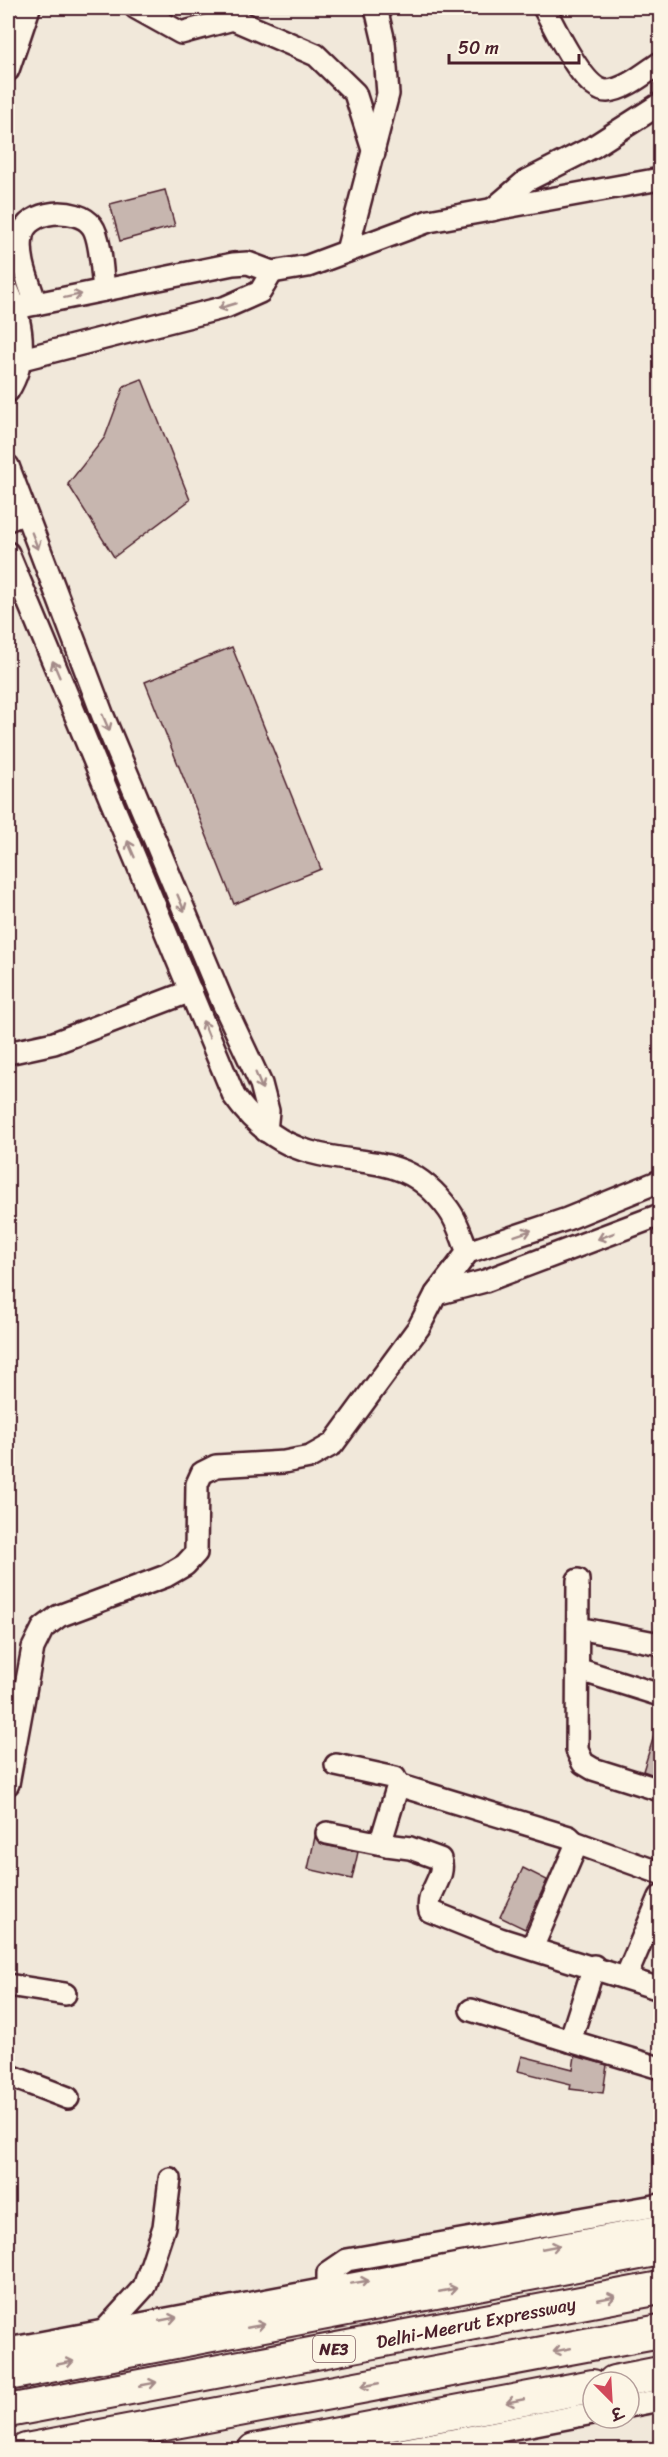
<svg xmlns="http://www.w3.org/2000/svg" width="668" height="2457" viewBox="0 0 668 2457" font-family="Sriracha,'Playpen Sans Deva',sans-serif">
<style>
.building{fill:#c7b6af;stroke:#4a1f2b;stroke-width:1.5}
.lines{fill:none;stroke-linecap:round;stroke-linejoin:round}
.minor-casing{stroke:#4a1f2b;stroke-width:26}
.highway-casing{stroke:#4a1f2b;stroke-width:36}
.path{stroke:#4a1f2b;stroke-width:3;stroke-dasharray:6 4.5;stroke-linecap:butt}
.minor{stroke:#fcf5e5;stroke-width:21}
.highway{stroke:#fcf5e5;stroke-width:32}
.oneway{stroke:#a38a88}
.labels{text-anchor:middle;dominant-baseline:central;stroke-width:5;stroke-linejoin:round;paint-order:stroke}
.shield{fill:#fcf5e5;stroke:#7f5f63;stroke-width:1.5}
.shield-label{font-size:16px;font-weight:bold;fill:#4a1f2b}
.street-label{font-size:18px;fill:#4a1f2b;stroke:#fcf5e5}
</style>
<rect width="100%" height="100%" fill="#f1e8da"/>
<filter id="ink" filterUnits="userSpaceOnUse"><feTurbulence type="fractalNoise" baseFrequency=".0167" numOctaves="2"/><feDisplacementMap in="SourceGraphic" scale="12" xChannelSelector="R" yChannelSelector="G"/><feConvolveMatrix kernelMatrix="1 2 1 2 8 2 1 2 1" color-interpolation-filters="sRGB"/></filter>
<g filter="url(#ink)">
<!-- building -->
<g class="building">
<path d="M165,190L175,226L120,241L110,204Z"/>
<path d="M142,379L190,500L114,557L68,484L105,437L124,386Z"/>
<path d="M232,647L321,869L234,904L145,682Z"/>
<path d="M657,1726L660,1727V1764L657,1776L643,1771Z"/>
<path d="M315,1837L324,1845L358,1852L352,1879L308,1869Z"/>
<path d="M523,1868L547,1880L525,1929L500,1917Z"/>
<path d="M522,2056L573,2069L575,2056L607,2065L603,2093L570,2089L571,2084L518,2071Z"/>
</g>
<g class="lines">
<!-- minor casing -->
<g class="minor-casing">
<g id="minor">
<path d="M136,8L181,33L233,19L316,55L355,93L374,153"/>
<path d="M544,8C555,27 583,91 607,91C625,90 645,73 660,63"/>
<path d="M8,70L29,8"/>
<path d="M492,210L526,181L593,147L660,104"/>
<path d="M347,251L388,94L384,42L376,8"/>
<path d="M8,290C23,323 28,359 8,391"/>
<path d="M36,304C29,282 18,259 22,236C26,209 78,206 92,226C101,238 102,274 104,290"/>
<path d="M16,308L233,264L248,263L272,272L308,266L429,221L660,179"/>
<path d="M22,359L226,307L260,292L272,272"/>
<path d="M8,466L103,716L223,1003L261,1084L268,1111L266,1131"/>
<path d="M8,520L25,513"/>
<path d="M8,553L234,1096C253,1123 277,1143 310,1152C367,1168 407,1152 449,1210C458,1222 462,1239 468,1252"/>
<path d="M8,1053L54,1043L191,991"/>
<path d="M436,1294L485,1281L660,1215"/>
<path d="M578,1580L577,1750L583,1763L593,1769L660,1790"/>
<path d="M578,1628L660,1644"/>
<path d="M577,1669L660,1695"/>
<path d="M336,1765L395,1778L398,1785L382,1838L387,1845L410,1848L440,1859C447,1878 425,1892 430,1911L500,1939L660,1989"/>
<path d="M8,1784L33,1648L43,1628L59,1616L166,1576L185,1565L196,1553L197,1484L202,1473L216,1466L284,1462L310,1457L333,1444L419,1327L436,1294L468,1252L567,1219L660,1181"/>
<path d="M398,1785L569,1837L574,1842L575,1848L532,1948"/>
<path d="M327,1833L387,1845"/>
<path d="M574,1842L660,1873"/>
<path d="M626,1977L660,1897"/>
<path d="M8,1985L65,1994"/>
<path d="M471,2010L570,2041L594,1966"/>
<path d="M570,2041L660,2068"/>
<path d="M8,2075L68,2098"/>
<path d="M328,2288V2273L347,2260L660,2205"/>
<path d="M104,2331L144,2287L164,2227L170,2179"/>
<path d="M8,2349L660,2226"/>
<path d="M629,2406L660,2400"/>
<path d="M400,2450L593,2413"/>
</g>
</g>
<!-- highway casing -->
<g class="highway-casing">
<g id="highway">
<path d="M8,2374L660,2249"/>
<path d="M614,2382L660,2373"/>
<path d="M8,2411L660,2288"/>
<path d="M26,2450L660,2331"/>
<path d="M254,2450L593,2386"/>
</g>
</g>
<!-- path -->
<path class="path" d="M606,2427L623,2424"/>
<!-- minor -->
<use href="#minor" class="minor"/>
<!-- highway -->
<use href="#highway" class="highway"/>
</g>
<!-- one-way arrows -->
<defs><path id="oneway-shaft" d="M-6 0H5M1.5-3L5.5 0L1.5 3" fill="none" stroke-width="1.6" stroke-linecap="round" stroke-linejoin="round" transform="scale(1.5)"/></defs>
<g class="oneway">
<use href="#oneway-shaft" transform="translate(73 296) rotate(-12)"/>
<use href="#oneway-shaft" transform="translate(227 306) rotate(163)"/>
<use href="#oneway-shaft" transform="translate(35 541) rotate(69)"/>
<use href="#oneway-shaft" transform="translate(56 669) rotate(-113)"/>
<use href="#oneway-shaft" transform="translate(106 723) rotate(67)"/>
<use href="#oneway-shaft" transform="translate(131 849) rotate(-113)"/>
<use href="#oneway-shaft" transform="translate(181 903) rotate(67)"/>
<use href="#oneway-shaft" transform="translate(206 1029) rotate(-112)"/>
<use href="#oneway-shaft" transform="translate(259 1081) rotate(68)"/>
<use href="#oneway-shaft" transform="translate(523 1233) rotate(-19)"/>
<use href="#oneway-shaft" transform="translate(606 1236) rotate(159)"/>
<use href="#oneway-shaft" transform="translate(551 2247) rotate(-11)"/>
<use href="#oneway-shaft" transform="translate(360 2282) rotate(-10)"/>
<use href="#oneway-shaft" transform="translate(448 2290) rotate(-11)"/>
<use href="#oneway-shaft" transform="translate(607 2298) rotate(-11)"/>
<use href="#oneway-shaft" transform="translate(168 2319) rotate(-11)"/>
<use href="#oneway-shaft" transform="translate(256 2326) rotate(-11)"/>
<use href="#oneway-shaft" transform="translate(562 2350) rotate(169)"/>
<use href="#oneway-shaft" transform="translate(65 2363) rotate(-11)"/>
<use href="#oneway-shaft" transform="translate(148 2384) rotate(-11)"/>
<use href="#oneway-shaft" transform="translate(370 2385) rotate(169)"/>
<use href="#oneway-shaft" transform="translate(515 2401) rotate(169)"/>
</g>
</g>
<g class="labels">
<!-- shield labels -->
<rect class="shield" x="313" y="2336" width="42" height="26" rx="4.5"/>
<g class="shield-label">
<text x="334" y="2349">NE3</text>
</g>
<!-- street labels -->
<g class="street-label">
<text transform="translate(476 2323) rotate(-11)">Delhi-Meerut Expressway</text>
</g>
</g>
<!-- margin -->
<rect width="668" height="2457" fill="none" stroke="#fcf5e5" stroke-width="30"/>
<rect x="15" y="15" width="638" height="2427" fill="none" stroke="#4a1f2b" stroke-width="2" filter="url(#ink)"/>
<!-- north arrow -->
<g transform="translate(611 2400) rotate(156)"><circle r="28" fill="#fcf5e5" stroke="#b59f9b" stroke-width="1.5"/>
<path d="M0-4.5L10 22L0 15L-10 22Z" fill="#d1495b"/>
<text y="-9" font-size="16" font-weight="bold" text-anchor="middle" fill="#4a1f2b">उ</text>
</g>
<!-- scale -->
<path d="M449 54v9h130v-9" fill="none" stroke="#4a1f2b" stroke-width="3"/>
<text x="458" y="54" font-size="18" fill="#4a1f2b" stroke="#fcf5e5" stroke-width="4.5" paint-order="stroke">50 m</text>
</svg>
